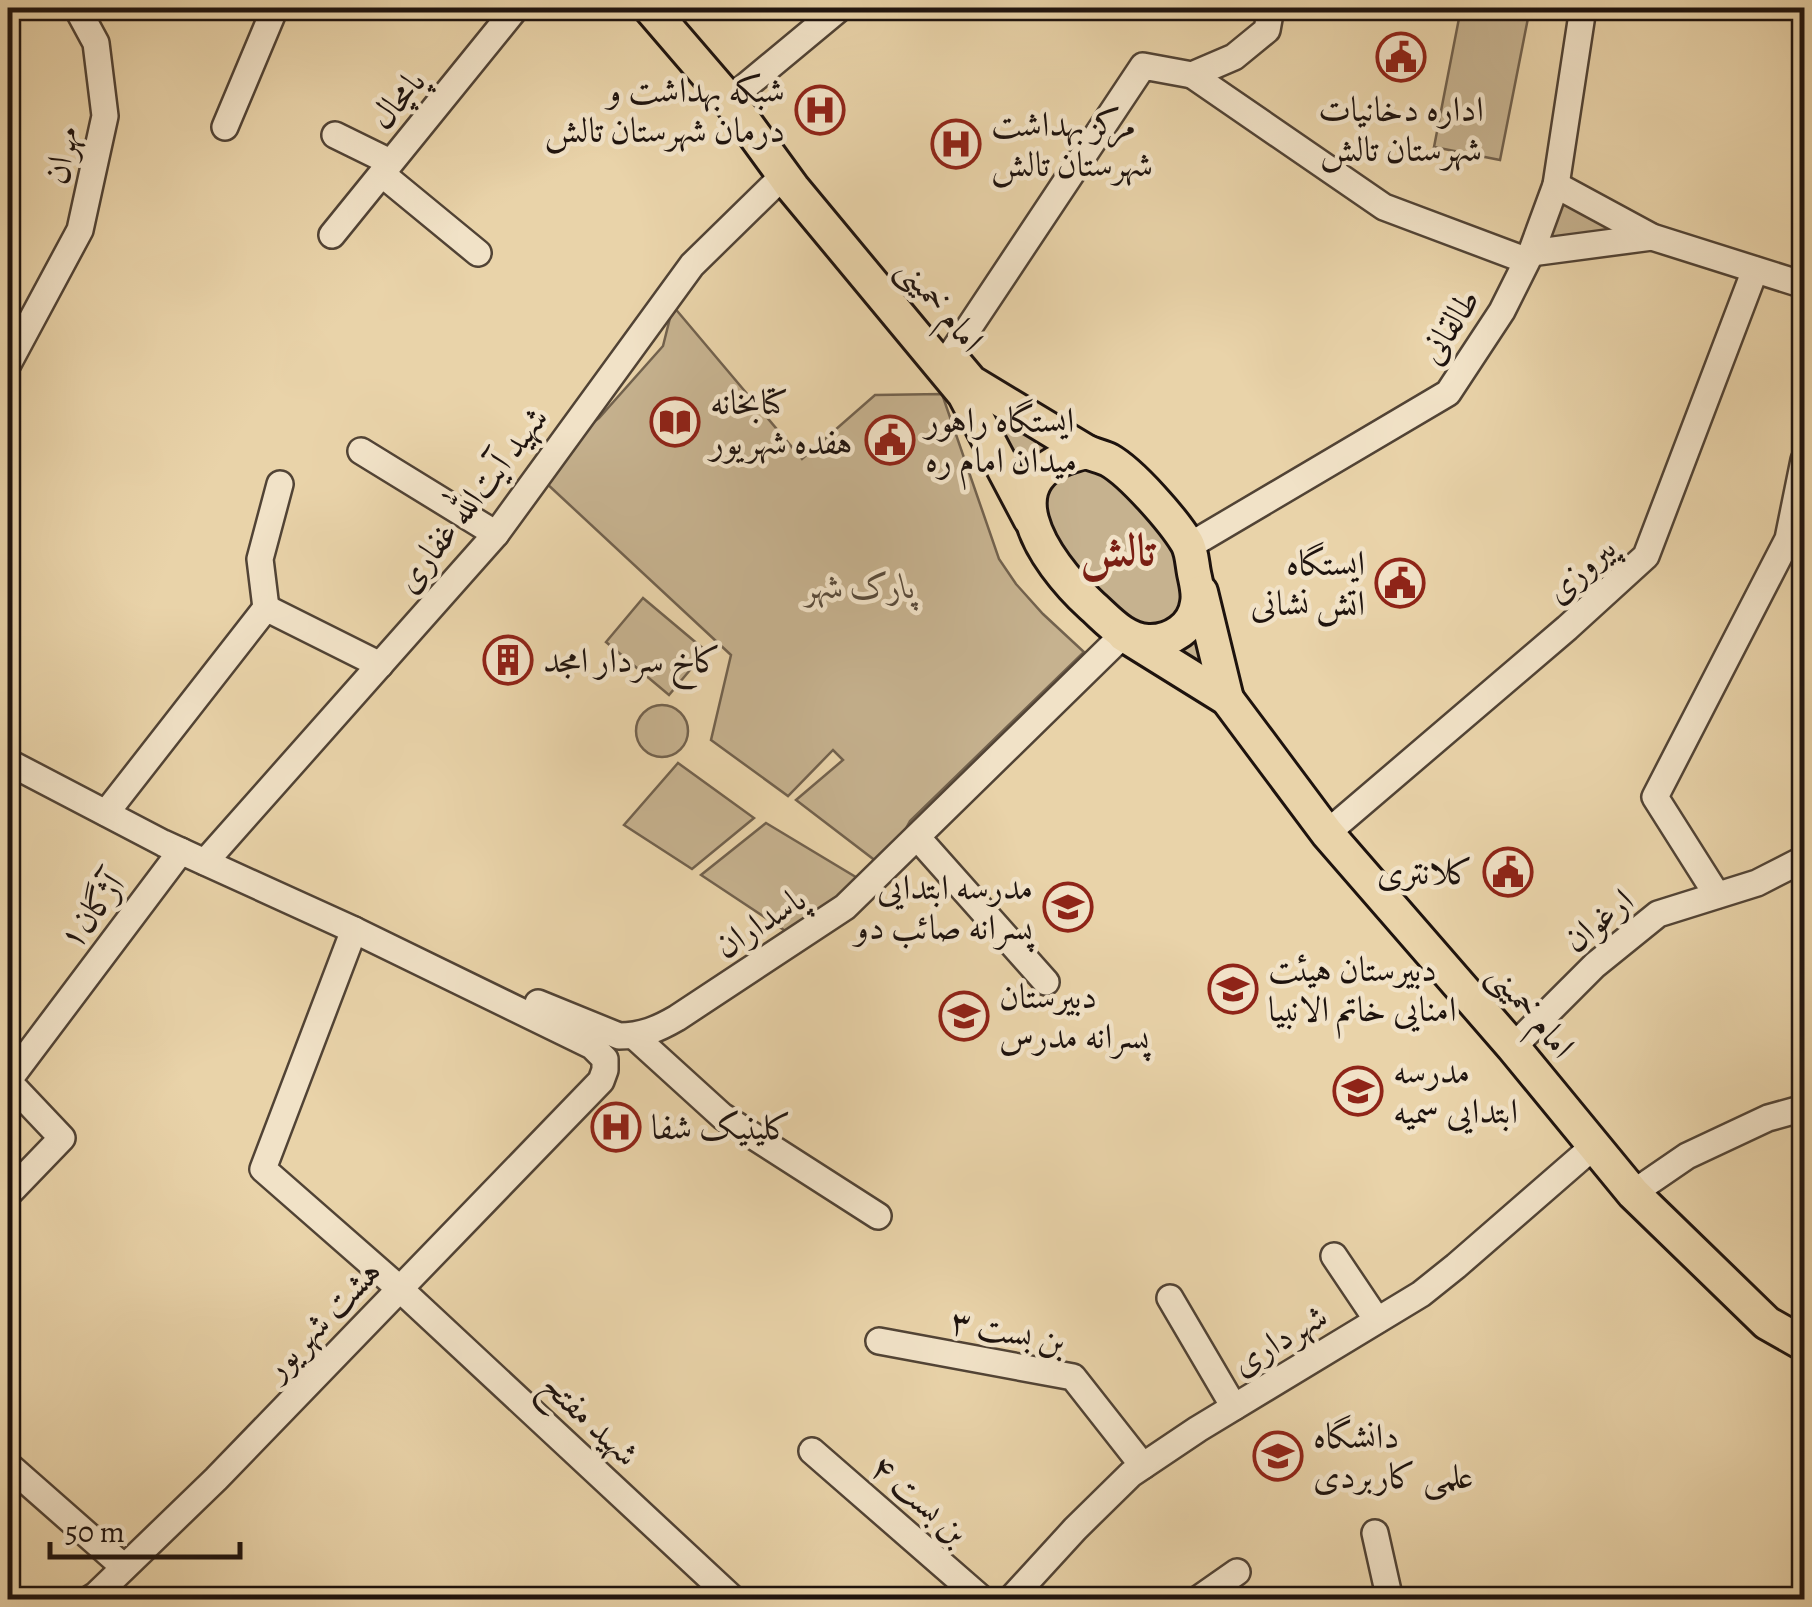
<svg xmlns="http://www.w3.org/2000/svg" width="1812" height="1607" viewBox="0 0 1812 1607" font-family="Alegreya,Amiri,serif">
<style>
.green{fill:#c6b28f;stroke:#72624e;stroke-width:2.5}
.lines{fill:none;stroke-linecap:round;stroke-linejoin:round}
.minor-casing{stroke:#514335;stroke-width:30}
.major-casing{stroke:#1e130e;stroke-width:38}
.minor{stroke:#f1e2c7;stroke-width:25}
.major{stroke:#e9d3a9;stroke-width:32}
.labels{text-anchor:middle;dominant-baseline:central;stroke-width:9;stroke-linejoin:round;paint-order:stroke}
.poi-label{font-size:35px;fill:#1e130e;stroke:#f1e2c7;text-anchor:start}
.street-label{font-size:35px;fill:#1e130e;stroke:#f1e2c7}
.park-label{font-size:35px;font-style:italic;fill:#594b3b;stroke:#f1e2c7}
.district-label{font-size:45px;font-weight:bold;fill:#7a1f14;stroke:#f1e2c7}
</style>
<rect width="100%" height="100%" fill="#e9d3a9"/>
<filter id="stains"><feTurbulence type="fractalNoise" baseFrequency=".002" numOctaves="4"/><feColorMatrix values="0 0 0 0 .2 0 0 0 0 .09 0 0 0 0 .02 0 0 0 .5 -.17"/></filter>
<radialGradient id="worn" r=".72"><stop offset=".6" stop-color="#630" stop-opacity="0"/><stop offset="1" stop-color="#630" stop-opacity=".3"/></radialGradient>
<!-- green -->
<g class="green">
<path d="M1461,8H1530L1500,160L1434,147Z"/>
<path d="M1557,185L1652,237L1532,253Z"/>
<path d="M673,306L802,459L875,395L942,394L999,559L1016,584L1043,614L1084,652L910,821L885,868L796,800L843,760L833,750L788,796L711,740L731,655L530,468L599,418L663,346Z"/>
<path d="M971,382L1165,513L1227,699L1124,634L1030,518Z"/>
<path d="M643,598L706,651L669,695L606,642Z"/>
<circle cx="662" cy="731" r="26"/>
<path d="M678,763L754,818L692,869L624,825Z"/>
<path d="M766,823L869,885L787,932L701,875Z"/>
</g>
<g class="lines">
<!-- minor casing -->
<g class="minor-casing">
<g id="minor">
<path d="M1192,75L1384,207L1525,260"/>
<path d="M729,100L840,8"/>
<path d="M225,127L275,8"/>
<path d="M335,135L390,162"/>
<path d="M382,174L478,253"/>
<path d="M1556,185L1652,237L1804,285"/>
<path d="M332,235L516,8"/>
<path d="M1531,253L1652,237"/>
<path d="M950,356L1143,66L1192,75L1234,57L1267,30L1271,8"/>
<path d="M8,364L80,230L105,116L96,43L77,8"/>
<path d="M361,451L496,534"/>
<path d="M1189,546L1448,393L1502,311L1531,253L1556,185L1583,8"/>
<path d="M266,608L260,559L280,484"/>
<path d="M8,762L163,843L354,930L592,1046L605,1059V1070L601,1081L216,1479L96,1595L88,1600"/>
<path d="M106,813L266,608L380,665"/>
<path d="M1327,833L1567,628L1646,556L1755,270"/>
<path d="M917,837L1046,982"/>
<path d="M205,862L496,534L692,265L784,175"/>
<path d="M1717,895L1655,797L1788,539L1804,460"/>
<path d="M354,930L263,1169L400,1289L734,1600"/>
<path d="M538,1003L619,1036C642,1036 658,1029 677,1018L845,907L1124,634"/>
<path d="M634,1036L722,1116L878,1216"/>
<path d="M1513,1047L1595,965L1658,914L1757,883L1804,859"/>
<path d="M1633,1193L1687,1156L1768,1118L1804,1108"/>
<path d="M8,1194L62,1138L8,1081L181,851"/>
<path d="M1334,1256L1377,1320"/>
<path d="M1170,1298L1234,1407"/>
<path d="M879,1341L1073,1377L1143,1466"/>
<path d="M812,1451L983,1600"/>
<path d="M8,1465L124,1567"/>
<path d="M1375,1533L1390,1600"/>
<path d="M1010,1600L1075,1529L1131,1474L1198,1429L1421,1294L1456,1266L1594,1146"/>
<path d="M1197,1600L1237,1572"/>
</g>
</g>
<!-- major casing -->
<g class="major-casing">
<g id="major">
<path d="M650,8L729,100L793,188L964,394L1030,519"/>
<path d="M955,363L971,382L1087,452"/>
<path d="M1087,452C1094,455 1103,457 1109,460C1132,473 1173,520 1187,543C1192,552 1192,563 1194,573C1196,583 1199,593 1197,603C1194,627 1171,642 1148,641C1124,640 1108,620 1091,605C1043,561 983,473 1087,452Z"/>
<path d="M1201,592L1227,699"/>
<path d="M1124,635L1227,699L1327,833L1513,1047L1633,1193L1767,1323L1804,1344"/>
</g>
</g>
<!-- minor -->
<use href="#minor" class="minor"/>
<!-- major -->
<use href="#major" class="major"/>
</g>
<!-- icons -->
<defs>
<g id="civic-ring" transform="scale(2.5)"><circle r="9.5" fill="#f1e2c7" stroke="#8f2418" stroke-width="1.5"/><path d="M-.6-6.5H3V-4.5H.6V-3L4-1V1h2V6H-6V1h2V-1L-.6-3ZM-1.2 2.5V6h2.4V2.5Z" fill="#8f2418"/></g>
<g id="hospital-ring" transform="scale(2.5)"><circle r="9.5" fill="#f1e2c7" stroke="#8f2418" stroke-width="1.5"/><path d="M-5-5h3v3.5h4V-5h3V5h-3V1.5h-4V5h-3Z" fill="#8f2418"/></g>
<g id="library-ring" transform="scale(2.5)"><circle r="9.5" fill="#f1e2c7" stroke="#8f2418" stroke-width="1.5"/><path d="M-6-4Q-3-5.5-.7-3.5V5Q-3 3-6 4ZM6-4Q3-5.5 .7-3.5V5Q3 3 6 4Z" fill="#8f2418"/></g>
<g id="building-ring" transform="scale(2.5)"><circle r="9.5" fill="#f1e2c7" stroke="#8f2418" stroke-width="1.5"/><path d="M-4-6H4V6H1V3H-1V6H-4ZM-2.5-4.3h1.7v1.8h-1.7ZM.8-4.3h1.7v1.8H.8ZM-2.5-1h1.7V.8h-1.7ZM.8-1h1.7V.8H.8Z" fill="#8f2418"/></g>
<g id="school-ring" transform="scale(2.5)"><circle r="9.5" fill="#f1e2c7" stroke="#8f2418" stroke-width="1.5"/><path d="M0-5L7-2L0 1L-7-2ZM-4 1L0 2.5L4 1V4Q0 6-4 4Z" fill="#8f2418"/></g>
<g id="university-ring" transform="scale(2.5)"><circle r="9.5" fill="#f1e2c7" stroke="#8f2418" stroke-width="1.5"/><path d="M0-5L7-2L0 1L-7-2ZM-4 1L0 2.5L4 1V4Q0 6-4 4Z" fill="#8f2418"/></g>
</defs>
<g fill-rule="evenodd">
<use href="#civic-ring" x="1401" y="57"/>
<use href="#hospital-ring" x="820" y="110"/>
<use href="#hospital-ring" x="956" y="144"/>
<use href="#library-ring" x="675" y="422"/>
<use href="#civic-ring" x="890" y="440"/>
<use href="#civic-ring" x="1400" y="583"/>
<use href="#building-ring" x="508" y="660"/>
<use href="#civic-ring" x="1508" y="872"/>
<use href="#school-ring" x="1068" y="907"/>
<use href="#school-ring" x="1233" y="989"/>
<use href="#school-ring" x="964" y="1016"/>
<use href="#school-ring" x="1358" y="1091"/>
<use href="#hospital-ring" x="616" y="1127"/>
<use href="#university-ring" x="1278" y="1456"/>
</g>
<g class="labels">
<!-- poi labels -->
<g class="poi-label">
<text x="785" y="90" text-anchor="end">شبکه بهداشت و<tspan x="785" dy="40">درمان شهرستان تالش</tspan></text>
<text x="1401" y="109" text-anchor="middle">اداره دخانیات<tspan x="1401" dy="40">شهرستان تالش</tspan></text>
<text x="991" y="124">مرکز بهداشت<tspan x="991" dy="40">شهرستان تالش</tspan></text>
<text x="710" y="402">کتابخانه<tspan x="710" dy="40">هفده شهریور</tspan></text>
<text x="925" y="420">ایستگاه راهور<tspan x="925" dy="40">میدان امام ره</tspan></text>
<text x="1365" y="563" text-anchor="end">ایستگاه<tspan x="1365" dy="40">اتش نشانی</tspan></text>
<text x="543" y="660">کاخ سردار امجد</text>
<text x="1473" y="872" text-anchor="end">کلانتری</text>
<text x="1033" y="887" text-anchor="end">مدرسه ابتدایی<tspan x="1033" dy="40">پسرانه صائب دو</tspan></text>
<text x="1268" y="969">دبیرستان هیئت<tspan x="1268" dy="40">امنایی خاتم الانبیا</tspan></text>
<text x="999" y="996">دبیرستان<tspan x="999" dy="40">پسرانه مدرس</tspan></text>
<text x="1393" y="1071">مدرسه<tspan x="1393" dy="40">ابتدایی سمیه</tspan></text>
<text x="651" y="1127">کلینیک شفا</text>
<text x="1313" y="1436">دانشگاه<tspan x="1313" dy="40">علمی کاربردی</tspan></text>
</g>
<!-- street labels -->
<g class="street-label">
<text transform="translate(397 99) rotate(-50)">پامچال</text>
<text transform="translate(61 155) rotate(-78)">مهران</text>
<text transform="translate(941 304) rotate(50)">امام خمینی</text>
<text transform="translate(1449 326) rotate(-57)">طالقانی</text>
<text transform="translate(471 499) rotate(-52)">شهید آیت‌الله غفاری</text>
<text transform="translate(1580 569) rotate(-42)">پیروزی</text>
<text transform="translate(91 911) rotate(-53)">۱آژگان</text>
<text transform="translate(1598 920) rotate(-39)">ارغوان</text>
<text transform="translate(760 922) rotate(-33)">پاسداران</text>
<text transform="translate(1532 1010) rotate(50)">امام خمینی</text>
<text transform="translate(322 1319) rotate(-46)">هشت شهریور</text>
<text transform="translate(1008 1331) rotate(11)">بن بست ۳</text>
<text transform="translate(1279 1339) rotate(-31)">شهرداری</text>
<text transform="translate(591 1419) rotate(43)">شهید مفتح</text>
<text transform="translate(920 1499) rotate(41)">بن بست ۴</text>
</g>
<!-- park labels -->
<g class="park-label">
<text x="860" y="586">پارک شهر</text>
</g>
<!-- district labels -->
<g class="district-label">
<text x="1118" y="550">تالش</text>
</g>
</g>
<!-- margin -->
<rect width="1812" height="1607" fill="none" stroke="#e9d3a9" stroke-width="40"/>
<rect x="10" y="10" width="1792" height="1587" fill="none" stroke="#1e130e" stroke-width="5"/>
<rect x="20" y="20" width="1772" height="1567" fill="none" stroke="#1e130e" stroke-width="2.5"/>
<!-- scale -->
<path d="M50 1542v15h190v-15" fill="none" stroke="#1e130e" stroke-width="5"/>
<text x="65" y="1542" font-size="30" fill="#1e130e" stroke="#f1e2c7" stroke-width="8" paint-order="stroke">50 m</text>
<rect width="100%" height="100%" filter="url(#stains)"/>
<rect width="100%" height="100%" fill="url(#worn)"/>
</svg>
